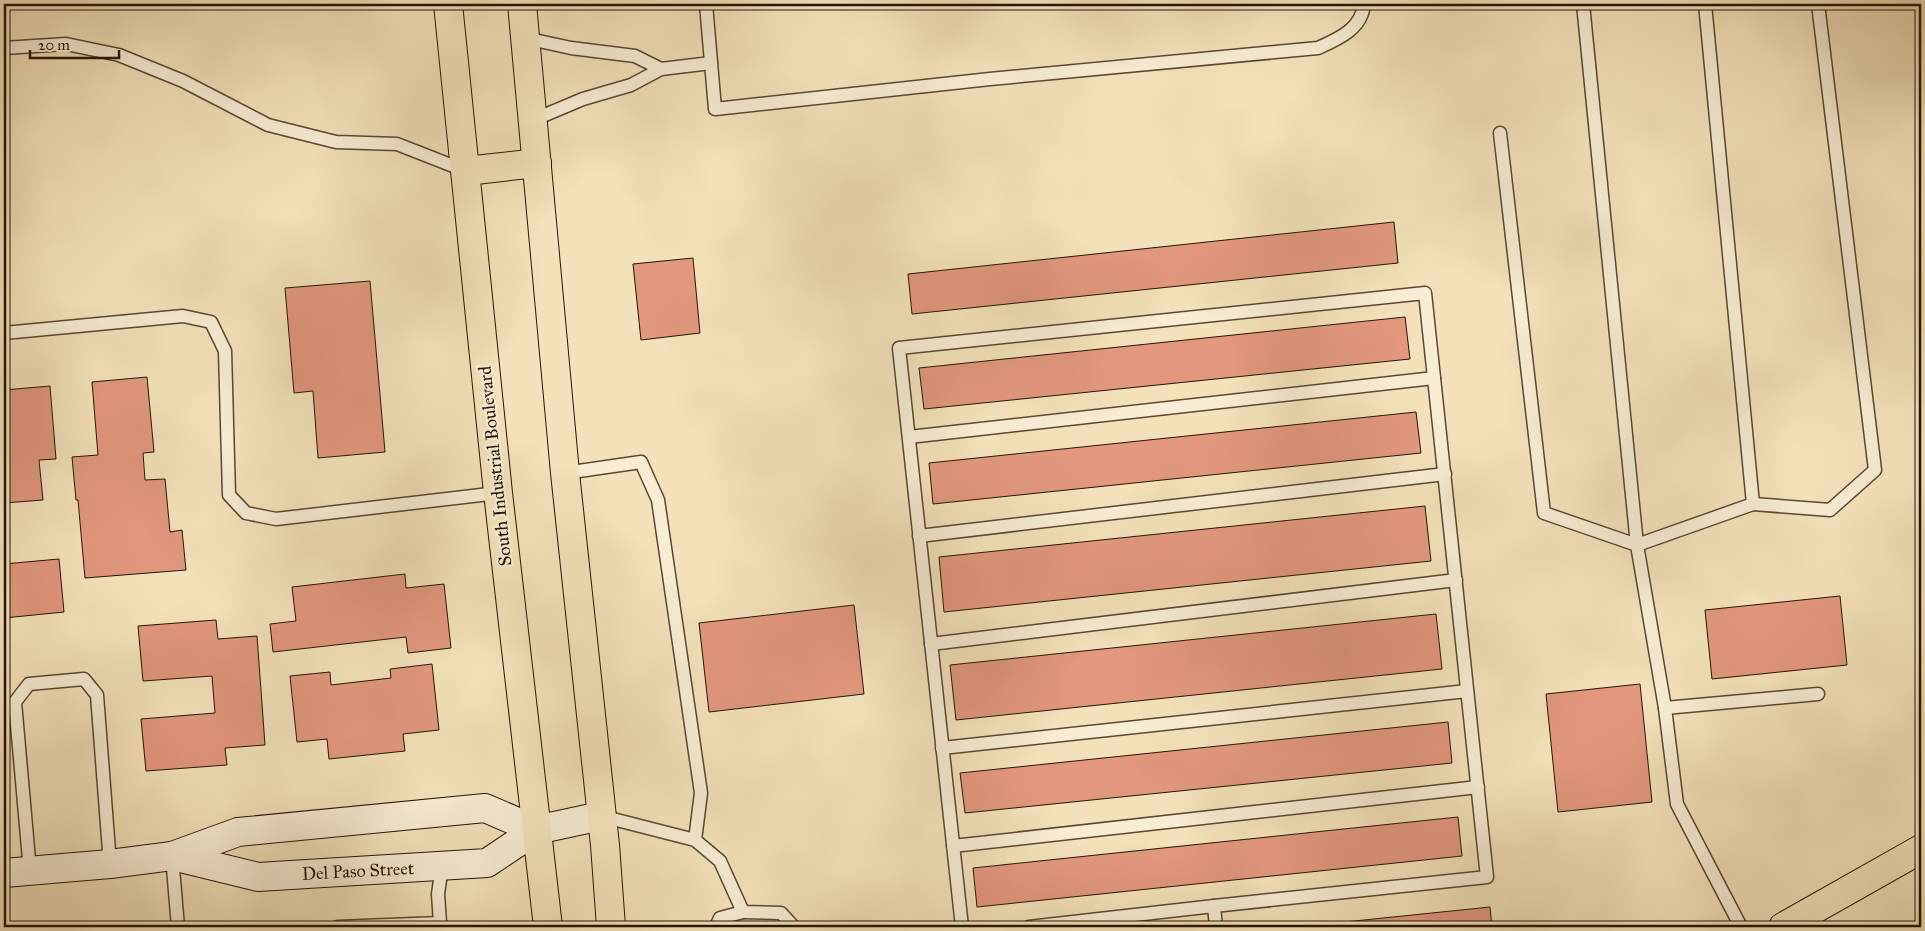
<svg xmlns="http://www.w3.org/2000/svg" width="1925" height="931" viewBox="0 0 1925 931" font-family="'IM FELL Great Primer',serif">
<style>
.building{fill:#e1987c;stroke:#251401}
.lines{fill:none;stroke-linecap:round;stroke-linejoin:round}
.lane-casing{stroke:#59472f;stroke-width:15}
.secondary-casing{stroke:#251401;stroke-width:30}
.primary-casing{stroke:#251401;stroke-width:30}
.lane{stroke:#f8ecd2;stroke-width:12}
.secondary{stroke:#f8ecd2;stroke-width:28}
.primary{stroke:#f4e1b9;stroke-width:28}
.labels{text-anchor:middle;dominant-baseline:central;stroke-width:4.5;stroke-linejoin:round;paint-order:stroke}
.street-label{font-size:18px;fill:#251401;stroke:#f8ecd2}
</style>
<rect width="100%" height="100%" fill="#f4e1b9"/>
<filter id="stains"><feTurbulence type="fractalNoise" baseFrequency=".004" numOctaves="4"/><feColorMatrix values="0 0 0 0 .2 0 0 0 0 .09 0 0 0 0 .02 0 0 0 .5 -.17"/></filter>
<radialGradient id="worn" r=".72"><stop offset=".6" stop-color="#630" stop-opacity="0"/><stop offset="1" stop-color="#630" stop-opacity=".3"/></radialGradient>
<!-- building -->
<g class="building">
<path d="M1394,222L1398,263L912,314L908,274Z"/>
<path d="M693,258L700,333L641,340L633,264Z"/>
<path d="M370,281L385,452L318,458L313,391L294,393L285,288Z"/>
<path d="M1405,317L1410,359L924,409L919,368Z"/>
<path d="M147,377L154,452L143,453L145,480L165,479L170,532L182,530L186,570L85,578L78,500H76L72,457L98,455L92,382Z"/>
<path d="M50,386L56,459L39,460L43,500L4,503V390Z"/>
<path d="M1416,412L1421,453L933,504L929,463Z"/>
<path d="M1425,506L1431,561L944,612L939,557Z"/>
<path d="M59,559L64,612L4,618V564Z"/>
<path d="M405,574L406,588L444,584L451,648L408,653L406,637L273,652L270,624L296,621L292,587Z"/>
<path d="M1840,596L1847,665L1712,679L1705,610Z"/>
<path d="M854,605L864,694L709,712L699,623Z"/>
<path d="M1436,614L1442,669L956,720L950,665Z"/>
<path d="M216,620L218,639L257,636L265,745L225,748L227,765L146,771L141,719L215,713L212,676L143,681L138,626Z"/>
<path d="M432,664L439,730L403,734L405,751L329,759L327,739L297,742L290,676L330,672L331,685L391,678L390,669Z"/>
<path d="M1640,684L1652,802L1558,812L1546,694Z"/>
<path d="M1448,722L1452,763L965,813L960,773Z"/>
<path d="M1458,817L1462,856L977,907L973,868Z"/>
<path d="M1490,907L1492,927H1296Z"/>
</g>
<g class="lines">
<!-- lane casing -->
<g class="lane-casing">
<g id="lane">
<path d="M706,4L715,109L990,79L1318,48C1338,39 1362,29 1364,4"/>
<path d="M1583,4L1637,545L1753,504L1705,4"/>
<path d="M525,38L571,48L635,56L661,69"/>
<path d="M4,48L66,44L119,55L183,81L268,125L336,142L397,144L466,171"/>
<path d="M533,120L583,99L631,85L661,69L711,63"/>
<path d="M1500,133L1544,513L1637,545L1665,708L1677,804L1741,927"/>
<path d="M4,333L183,316L211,322L225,351L229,495L246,513L276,519L498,493"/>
<path d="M909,437L1434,378"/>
<path d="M565,473L641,462L658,500L701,793L695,840"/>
<path d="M1753,504L1830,510L1875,470L1818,4"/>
<path d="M919,536L1445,474"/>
<path d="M931,644L1456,580"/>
<path d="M1665,708L1818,694"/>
<path d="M942,748L1467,691"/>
<path d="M601,816L695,840L720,861L743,912L781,913L794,927"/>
<path d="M953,846L1478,787"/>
<path d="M172,856L178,927"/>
<path d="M30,871L15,702L29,684L84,679L97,695L110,864"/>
<path d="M1214,906L1216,927"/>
<path d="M440,923L438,894L442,866"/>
<path d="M337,927L440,923L441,927"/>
<path d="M716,927L720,918L743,912"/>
<path d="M962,927L899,348L1425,293L1487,877L1214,906L1029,927"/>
</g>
</g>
<!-- secondary casing -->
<g class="secondary-casing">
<g id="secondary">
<path d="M172,856L258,877L487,863L536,830L601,816"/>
<path d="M4,873L110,864L172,856L238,832L485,808L536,830"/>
</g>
</g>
<!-- primary casing -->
<g class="primary-casing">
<g id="primary">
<path d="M448,4L498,493L548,927"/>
<path d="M522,4L565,473L605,845L611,927"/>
<path d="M466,171L537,163"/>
<path d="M1783,927L1921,849"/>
</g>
</g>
<!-- lane -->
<use href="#lane" class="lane"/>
<!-- secondary -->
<use href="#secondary" class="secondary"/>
<!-- primary -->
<use href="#primary" class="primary"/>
</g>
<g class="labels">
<!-- street labels -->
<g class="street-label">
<text transform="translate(495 466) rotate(-96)">South Industrial Boulevard</text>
<text transform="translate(358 871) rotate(-3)">Del Paso Street</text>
</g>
</g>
<!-- margin -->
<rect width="1925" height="931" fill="none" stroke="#f4e1b9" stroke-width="20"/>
<rect x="5" y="5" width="1915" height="921" fill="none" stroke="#251401" stroke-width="2.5"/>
<rect x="10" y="10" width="1905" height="911" fill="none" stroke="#251401"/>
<!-- scale -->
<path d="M30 50v8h89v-8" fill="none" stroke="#251401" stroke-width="2.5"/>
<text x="38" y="50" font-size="15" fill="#251401" stroke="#f8ecd2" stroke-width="4" paint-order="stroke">20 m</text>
<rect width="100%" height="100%" filter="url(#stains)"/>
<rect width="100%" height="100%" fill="url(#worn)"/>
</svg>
